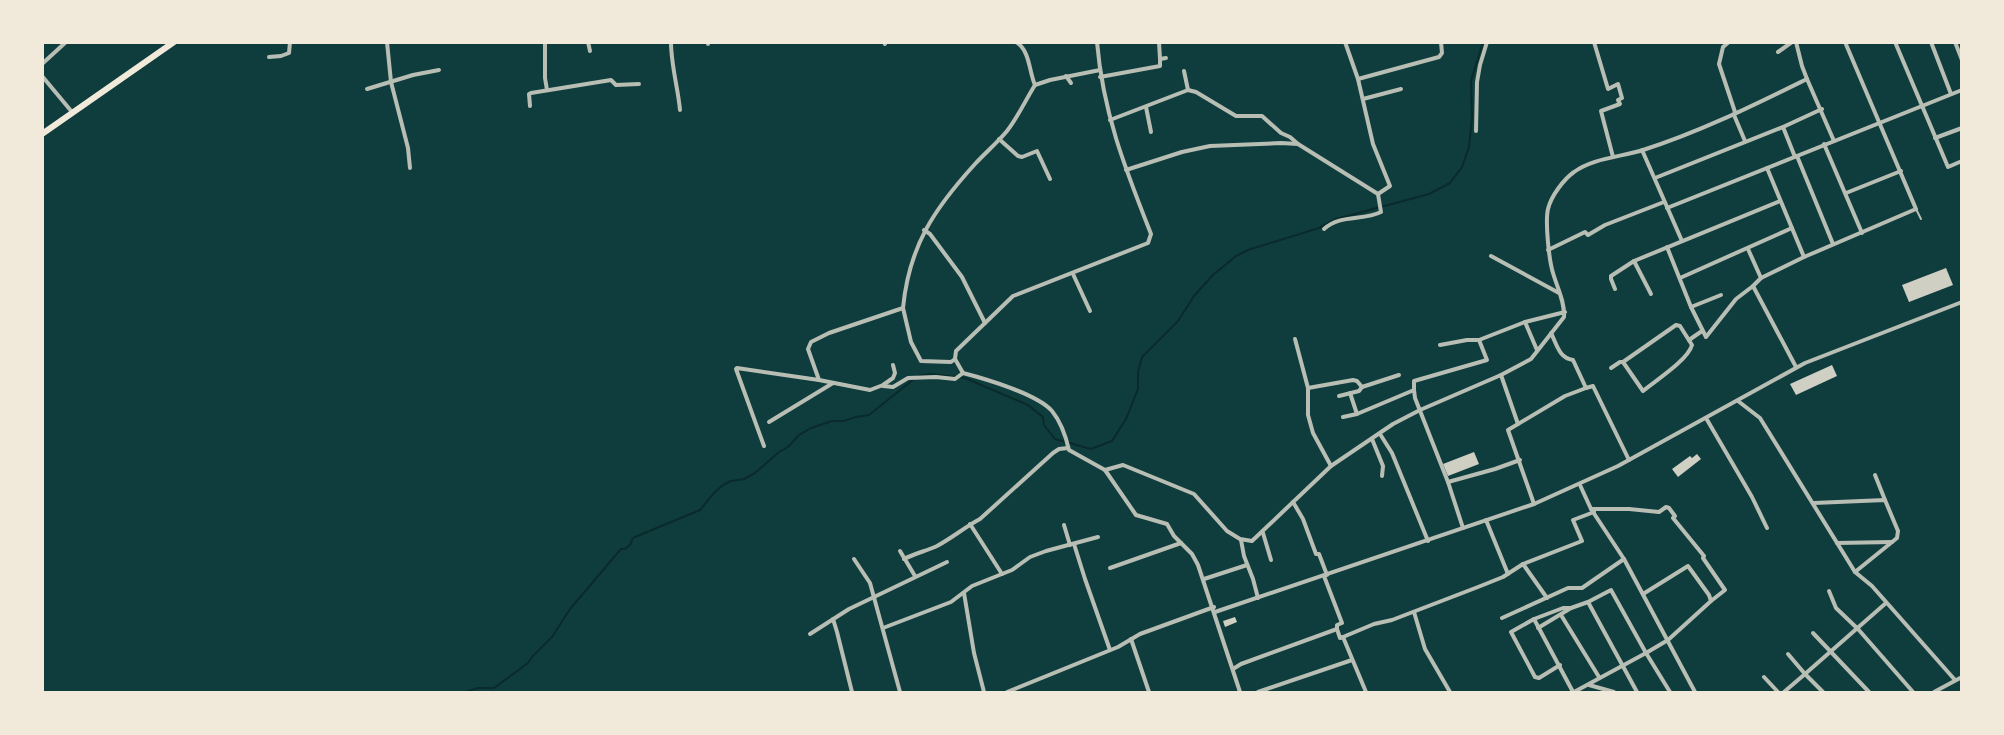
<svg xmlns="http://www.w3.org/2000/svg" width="2004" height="735" viewBox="0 0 2004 735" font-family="Barlow,sans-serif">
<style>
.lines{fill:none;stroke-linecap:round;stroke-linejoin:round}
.stream{stroke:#0a2a2b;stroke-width:2}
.building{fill:#cfcfc3}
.service{stroke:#b8beb3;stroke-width:2}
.minor{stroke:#b8beb3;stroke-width:4}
.trunk{stroke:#f1e9da;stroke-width:6}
</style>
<rect width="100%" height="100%" fill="#0f3d3e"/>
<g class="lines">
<!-- stream -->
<g class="stream">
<path d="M918,376L931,374L965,378L1028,405L1043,417L1044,425L1055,439L1091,449L1112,441L1126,419L1138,389V372L1142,357L1178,321L1194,296L1213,275L1236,256L1248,250L1319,228L1336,219L1429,194L1450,183L1462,167L1469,147L1472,118L1471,81L1483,42"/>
<path d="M465,692L478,688H494L528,663L532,657L552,637L570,609L621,549H625L631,544L632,539L635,537L700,510L714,493L723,485L731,481L744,479L755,473L779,452L788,447L799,435L811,428L832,421H843L856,417L869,415L914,379"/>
</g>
</g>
<!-- building -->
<g class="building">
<path d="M1946,268L1953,285L1909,302L1902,285Z"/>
<path d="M1832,365L1837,376L1796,395L1790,384Z"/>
<path d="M1474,452L1479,464L1448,476L1443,464Z"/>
<path d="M1697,454L1701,459L1678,477L1672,469L1690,456L1692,458Z"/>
<path d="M1235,617L1237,622L1225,627L1223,621Z"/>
</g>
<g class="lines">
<!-- service -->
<path class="service" d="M1916,209L1921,219"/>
<!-- minor -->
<g class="minor">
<path d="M387,42L391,82L408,148L410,168"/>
<path d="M545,42V78L547,90"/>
<path d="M588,42L590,51"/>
<path d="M671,42C671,65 678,88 680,110"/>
<path d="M708,42V44"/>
<path d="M884,42L885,44"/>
<path d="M1016,42C1030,50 1029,72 1035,85"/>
<path d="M1097,42C1103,113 1125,168 1151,234L1148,243L1013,296L956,351L955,359L963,373C986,379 1037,394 1052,411C1061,422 1066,437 1069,450L1105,470L1136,515L1167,524L1174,536L1192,554L1198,565L1240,692"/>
<path d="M1159,42L1160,59"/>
<path d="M1345,42L1358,79L1373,144L1390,186L1378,194"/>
<path d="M1594,42L1608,89L1618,84L1622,98L1618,100L1620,104L1601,111L1613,157"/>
<path d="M1729,42L1723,47L1719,64L1735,112L1734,115L1745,141"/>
<path d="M1796,42L1802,66L1807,79"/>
<path d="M1895,42L1948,167L1962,161"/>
<path d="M1931,42L1951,94"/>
<path d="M1955,42L1962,60"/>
<path d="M1778,52L1792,42"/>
<path d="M269,57L281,56L289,53L290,42"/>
<path d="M42,64L66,42"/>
<path d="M1184,71L1188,90"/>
<path d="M42,76L72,112"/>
<path d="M1066,76L1071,83"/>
<path d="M1100,77L1160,66V59L1166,58"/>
<path d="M1358,79L1439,57L1442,53L1441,42"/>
<path d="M367,89L413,75L439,70"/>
<path d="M1363,99L1401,89"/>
<path d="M530,106L529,94L531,93L611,80L616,85L639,84"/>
<path d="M1146,107L1151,132"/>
<path d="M1110,120L1188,90L1196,92L1236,116H1262L1281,133L1290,137L1298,144"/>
<path d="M1783,127L1795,157"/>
<path d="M1476,131L1477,82L1480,65L1487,42"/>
<path d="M1935,138L1962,128"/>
<path d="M999,139L1018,156L1022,157L1037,151L1050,179"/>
<path d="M1824,144L1862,233"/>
<path d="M1642,150L1682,241"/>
<path d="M1797,156L1833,244"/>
<path d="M1767,168L1804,257"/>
<path d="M1126,170L1182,152L1210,146L1281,143L1298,144L1378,194"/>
<path d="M1655,178L1783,127L1822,109"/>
<path d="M1846,193L1901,171"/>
<path d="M1667,208L1962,90"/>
<path d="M1324,229C1340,214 1363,221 1381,212L1378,194"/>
<path d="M924,230L930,234L962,277L985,323"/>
<path d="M1667,247L1691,307L1706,337L1736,299L1753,286L1761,278L1804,257L1916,209L1845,42"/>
<path d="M1748,249L1761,278"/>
<path d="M1548,250L1585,232L1588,235L1605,225L1664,202"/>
<path d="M1491,256L1559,293"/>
<path d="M1634,261L1651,294"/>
<path d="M1073,274L1090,311"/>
<path d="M1680,278L1792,228"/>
<path d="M1753,286L1796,367"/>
<path d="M1615,289L1611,279V276L1634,261L1780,201"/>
<path d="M1691,307L1721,295"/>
<path d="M903,308L911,342L921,361L951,362L955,359"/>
<path d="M1525,322L1565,312"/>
<path d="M1551,333C1557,345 1559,358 1573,360L1586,388L1593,386L1629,460"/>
<path d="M1295,339L1308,388V415L1313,433L1331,466"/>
<path d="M1689,340L1702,331"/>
<path d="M1440,345L1467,340H1479L1525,322L1537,350"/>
<path d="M1611,368L1620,362H1623L1676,325L1680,326L1692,345C1688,360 1655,381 1643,391L1623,362"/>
<path d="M1501,375L1518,424"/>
<path d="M819,380L808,349L811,342L829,333L903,308C909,246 934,209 975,164C985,153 997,143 1007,131C1018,117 1025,101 1035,85L1050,80L1100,70"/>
<path d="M883,386L893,387L908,378L936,377L955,379L963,373"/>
<path d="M1308,388L1353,380L1357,381L1362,387L1399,375"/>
<path d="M1414,390V381L1487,360L1479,340"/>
<path d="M1350,393L1357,414"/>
<path d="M1339,396L1359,391L1362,387"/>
<path d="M1738,401L1760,418L1855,572L1872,586L1955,680"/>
<path d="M1343,417L1357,414L1414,390L1415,398L1448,482L1463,528"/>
<path d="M1706,418L1752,497L1767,528"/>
<path d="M769,422L833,383"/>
<path d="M1380,434L1392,453L1428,541"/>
<path d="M1372,439L1383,466L1382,476"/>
<path d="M764,446L736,369L737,368L819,380L870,390L883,385L893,378L895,373L893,365"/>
<path d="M1105,470L1123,465L1194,494L1227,531L1240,539L1252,541L1331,466L1393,424L1420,410L1501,375L1531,359L1564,317C1565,302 1557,287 1553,273C1549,260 1545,222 1548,209C1551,196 1564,179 1574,172C1593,158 1621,157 1643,150C1700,132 1754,105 1807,79L1834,141"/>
<path d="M1875,475L1885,500"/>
<path d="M1448,482L1495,469L1520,460"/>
<path d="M1580,485L1591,509L1624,559L1695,692"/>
<path d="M1293,502L1303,519L1316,554H1319L1327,575"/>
<path d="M1814,503L1885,500L1898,531L1897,538L1855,572"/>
<path d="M1534,504L1508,430L1565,396L1586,388"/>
<path d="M1591,509H1629L1659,512L1666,507L1669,508L1675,516L1673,518L1704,556L1703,558L1725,590L1711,601"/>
<path d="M1486,520L1508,574"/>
<path d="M970,524L1002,574"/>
<path d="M1064,525L1070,545"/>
<path d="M1263,533L1271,560"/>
<path d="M1241,540L1244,556L1253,579L1258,598"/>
<path d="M1837,543L1892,542"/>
<path d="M1074,544L1085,579L1110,650"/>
<path d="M900,551L915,576"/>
<path d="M854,559L870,583L900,692"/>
<path d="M904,559C916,553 926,551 937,546C952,538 965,527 980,519L1053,453L1059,449L1068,448"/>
<path d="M1523,564L1547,598"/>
<path d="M1110,568L1181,543"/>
<path d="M1204,579L1247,565"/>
<path d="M1829,591L1836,608L1858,629L1913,692"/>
<path d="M964,593L974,653L984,692"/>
<path d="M1588,602L1637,692"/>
<path d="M1215,612L1534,504L1618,466L1805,363L1962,302"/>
<path d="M1414,612L1425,649L1450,692"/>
<path d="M1561,615L1599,677"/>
<path d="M1502,618L1568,588H1582L1624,559"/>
<path d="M833,619L837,632L852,692"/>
<path d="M1534,619L1573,692"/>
<path d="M883,628L951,602L972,586L1012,570L1030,557L1046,551L1098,537"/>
<path d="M1538,628L1571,608"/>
<path d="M1337,629L1340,638L1343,637L1366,692"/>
<path d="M1813,633L1869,692"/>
<path d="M810,634L849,609L947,562"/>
<path d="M1343,637L1374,624L1392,620L1478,587L1503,577L1523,564L1582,541L1573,520L1594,512"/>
<path d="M1131,639L1149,692"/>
<path d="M1560,665L1539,678L1535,677L1511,632L1534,619L1563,608H1571L1588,602L1611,590L1646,653L1668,640L1711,601L1709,595L1688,566L1643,594"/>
<path d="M1233,669L1241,664L1337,629V625L1342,623L1324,576"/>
<path d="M1764,677L1778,692"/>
<path d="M1589,685L1614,692"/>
<path d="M1007,692L1118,647L1140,634L1214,607"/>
<path d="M1258,692L1352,660"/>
<path d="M1574,692L1646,653L1670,692"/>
<path d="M1784,692L1805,674L1788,654"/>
<path d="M1823,692L1805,674L1886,603"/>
<path d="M1934,692L1962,677"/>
</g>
<!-- trunk -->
<path class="trunk" d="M42,134L174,42"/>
</g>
<!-- border -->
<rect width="2004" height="735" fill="none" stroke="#f1e9da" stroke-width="88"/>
</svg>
